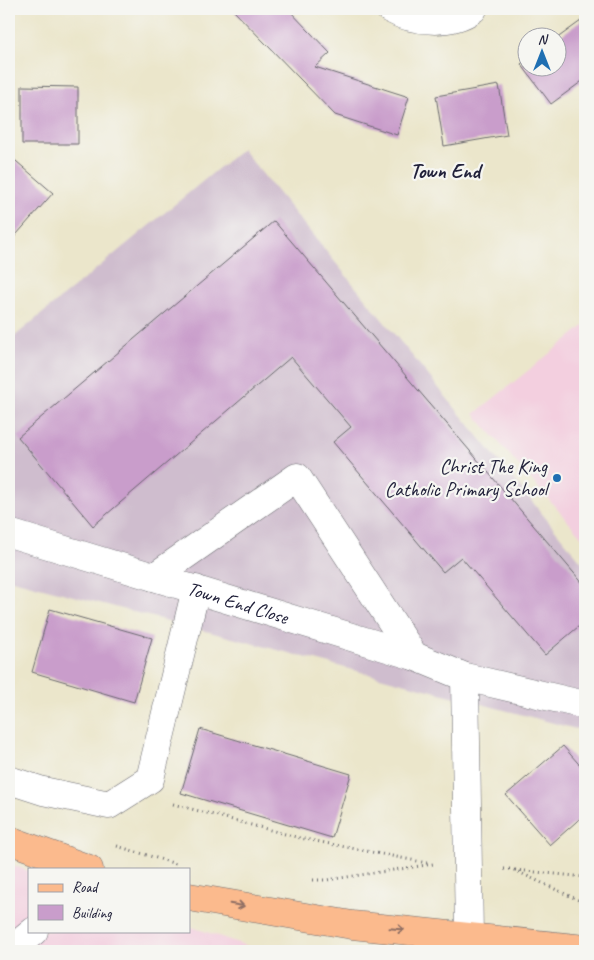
<svg xmlns="http://www.w3.org/2000/svg" width="594" height="960" viewBox="0 0 594 960" font-family="Caveat,sans-serif">
<style>
.built{fill:#f3cfdf}
.industrial{fill:#cfbdce}
.building{fill:#c99dcb}
.lines{fill:none;stroke-linecap:round;stroke-linejoin:round}
.minor-casing{stroke:#68676d;stroke-width:29}
.major-casing{stroke:#68676d;stroke-width:29}
.path{stroke:#68676d;stroke-width:3;stroke-dasharray:1 4;stroke-linecap:butt}
.minor{stroke:#fff;stroke-width:28}
.major{stroke:#fbba8d;stroke-width:28}
.oneway{stroke:#8e6e64}
.poi-dot{fill:#1f6fb2;stroke:#f6f6f2;stroke-width:2}
.labels{text-anchor:middle;dominant-baseline:central;stroke-width:4.5;stroke-linejoin:round;paint-order:stroke}
.poi-label{font-size:20px;fill:#22223b;stroke:#f6f6f2;text-anchor:end}
.street-label{font-size:20px;fill:#22223b;stroke:#f6f6f2}
.neighbourhood-label{font-size:21px;font-weight:bold;fill:#22223b;stroke:#f6f6f2}
</style>
<rect width="100%" height="100%" fill="#f6f6f2"/>
<filter id="ink" filterUnits="userSpaceOnUse"><feTurbulence type="fractalNoise" baseFrequency=".02" numOctaves="2"/><feDisplacementMap in="SourceGraphic" scale="10" xChannelSelector="R" yChannelSelector="G"/><feConvolveMatrix kernelMatrix="1 2 1 2 8 2 1 2 1" color-interpolation-filters="sRGB"/></filter>
<filter id="wash" filterUnits="userSpaceOnUse"><feTurbulence type="fractalNoise" baseFrequency=".0096" numOctaves="4" result="noise"/><feDisplacementMap in="SourceGraphic" scale="20" xChannelSelector="R" yChannelSelector="G"/><feGaussianBlur stdDeviation="1.12" result="paint"/><feColorMatrix in="noise" values="0 0 0 0 0 0 0 0 0 0 0 0 0 0 0 0 0 1.4 0 .05"/><feComposite in="paint" operator="in"/></filter>
<g filter="url(#wash)">
<rect width="100%" height="100%" fill="#ebe6cb"/>
<!-- built -->
<g class="built">
<path d="M585,325V541L474,414Z"/>
<path d="M9,864L29,871V931H189V926L262,951H9Z"/>
</g>
<!-- industrial -->
<path class="industrial" d="M242,149L585,566V722L576,729L9,579V341Z"/>
<g id="blocks">
<!-- building -->
<g class="building">
<path d="M232,9H288L330,53L315,67L409,97L397,135L335,115Z"/>
<path d="M585,18V79L551,104L521,64L526,60V68H556V39Z"/>
<path d="M499,85L507,135L444,146L436,96Z"/>
<path d="M22,86L78,87V144H22Z"/>
<path d="M9,155L53,193L9,243Z"/>
<path d="M274,221L585,586V621L545,655L461,557L443,572L333,442L351,427L291,357L93,526L18,437Z"/>
<path d="M50,609L152,638L134,702L32,672Z"/>
<path d="M200,729L351,774L332,838L181,793Z"/>
<path d="M563,746L585,771V814L550,845L506,795Z"/>
</g>
</g>
</g>
<g filter="url(#ink)">
<use href="#blocks" fill-opacity="0" stroke="#68676d" stroke-width="1"/>
<g class="lines">
<!-- minor casing -->
<g class="minor-casing">
<g id="minor">
<path d="M390,9C413,22 451,25 473,9"/>
<path id="s1" d="M9,533L414,656L465,677L585,705"/>
<path d="M154,577L297,477L414,656"/>
<path d="M465,677L469,936"/>
<path d="M9,780L43,791L109,805L150,779L196,589"/>
<path d="M10,951L34,931"/>
</g>
</g>
<!-- major casing -->
<g class="major-casing">
<g id="major">
<path d="M9,840L89,869"/>
<path d="M189,897L352,925L585,949"/>
</g>
</g>
<!-- path -->
<g class="path">
<path d="M9,736L14,744"/>
<path d="M173,804L300,838L427,863"/>
<path d="M117,846L176,864"/>
<path d="M504,869H512L585,903"/>
<path d="M515,870L585,877"/>
<path d="M313,880H327L433,864"/>
</g>
<!-- minor -->
<use href="#minor" class="minor"/>
<!-- major -->
<use href="#major" class="major"/>
</g>
<!-- one-way arrows -->
<defs><path id="oneway-shaft" d="M-6 0H5M1.5-3L5.5 0L1.5 3" fill="none" stroke-width="1.6" stroke-linecap="round" stroke-linejoin="round" transform="scale(1.25)"/></defs>
<g class="oneway">
<use href="#oneway-shaft" transform="translate(237 905) rotate(10)"/>
<use href="#oneway-shaft" transform="translate(397 929) rotate(5)"/>
</g>
</g>
<!-- markers -->
<circle class="poi-dot" cx="557" cy="478" r="5"/>
<g class="labels">
<!-- poi labels -->
<g class="poi-label">
<text x="547" y="466">Christ The King<tspan x="547" dy="23">Catholic Primary School</tspan></text>
</g>
<!-- street labels -->
<g class="street-label">
<text stroke="none"><textPath href="#s1" startOffset="239">Town End Close</textPath></text>
</g>
<!-- neighbourhood labels -->
<g class="neighbourhood-label">
<text x="445" y="171">Town End</text>
</g>
</g>
<!-- margin -->
<rect width="594" height="960" fill="none" stroke="#f6f6f2" stroke-width="30"/>
<!-- legend -->
<rect x="28" y="868" width="162" height="65" fill="#f6f6f2" stroke="#a1a1a9"/>
<rect x="38" y="884" width="25" height="8" fill="#fbba8d" stroke="#a1a1a9"/>
<text x="72" y="892" font-size="15" fill="#22223b">Road</text>
<rect x="38" y="905" width="25" height="15" fill="#c99dcb" stroke="#a1a1a9"/>
<text x="72" y="918" font-size="15" fill="#22223b">Building</text>
<!-- north arrow -->
<g transform="translate(542 52)"><circle r="24" fill="#f6f6f2" stroke="#a1a1a9"/>
<path d="M0-4L9 19L0 12L-9 19Z" fill="#1f6fb2"/>
<text y="-8" font-size="14" font-weight="bold" text-anchor="middle" fill="#22223b">N</text>
</g>
</svg>
